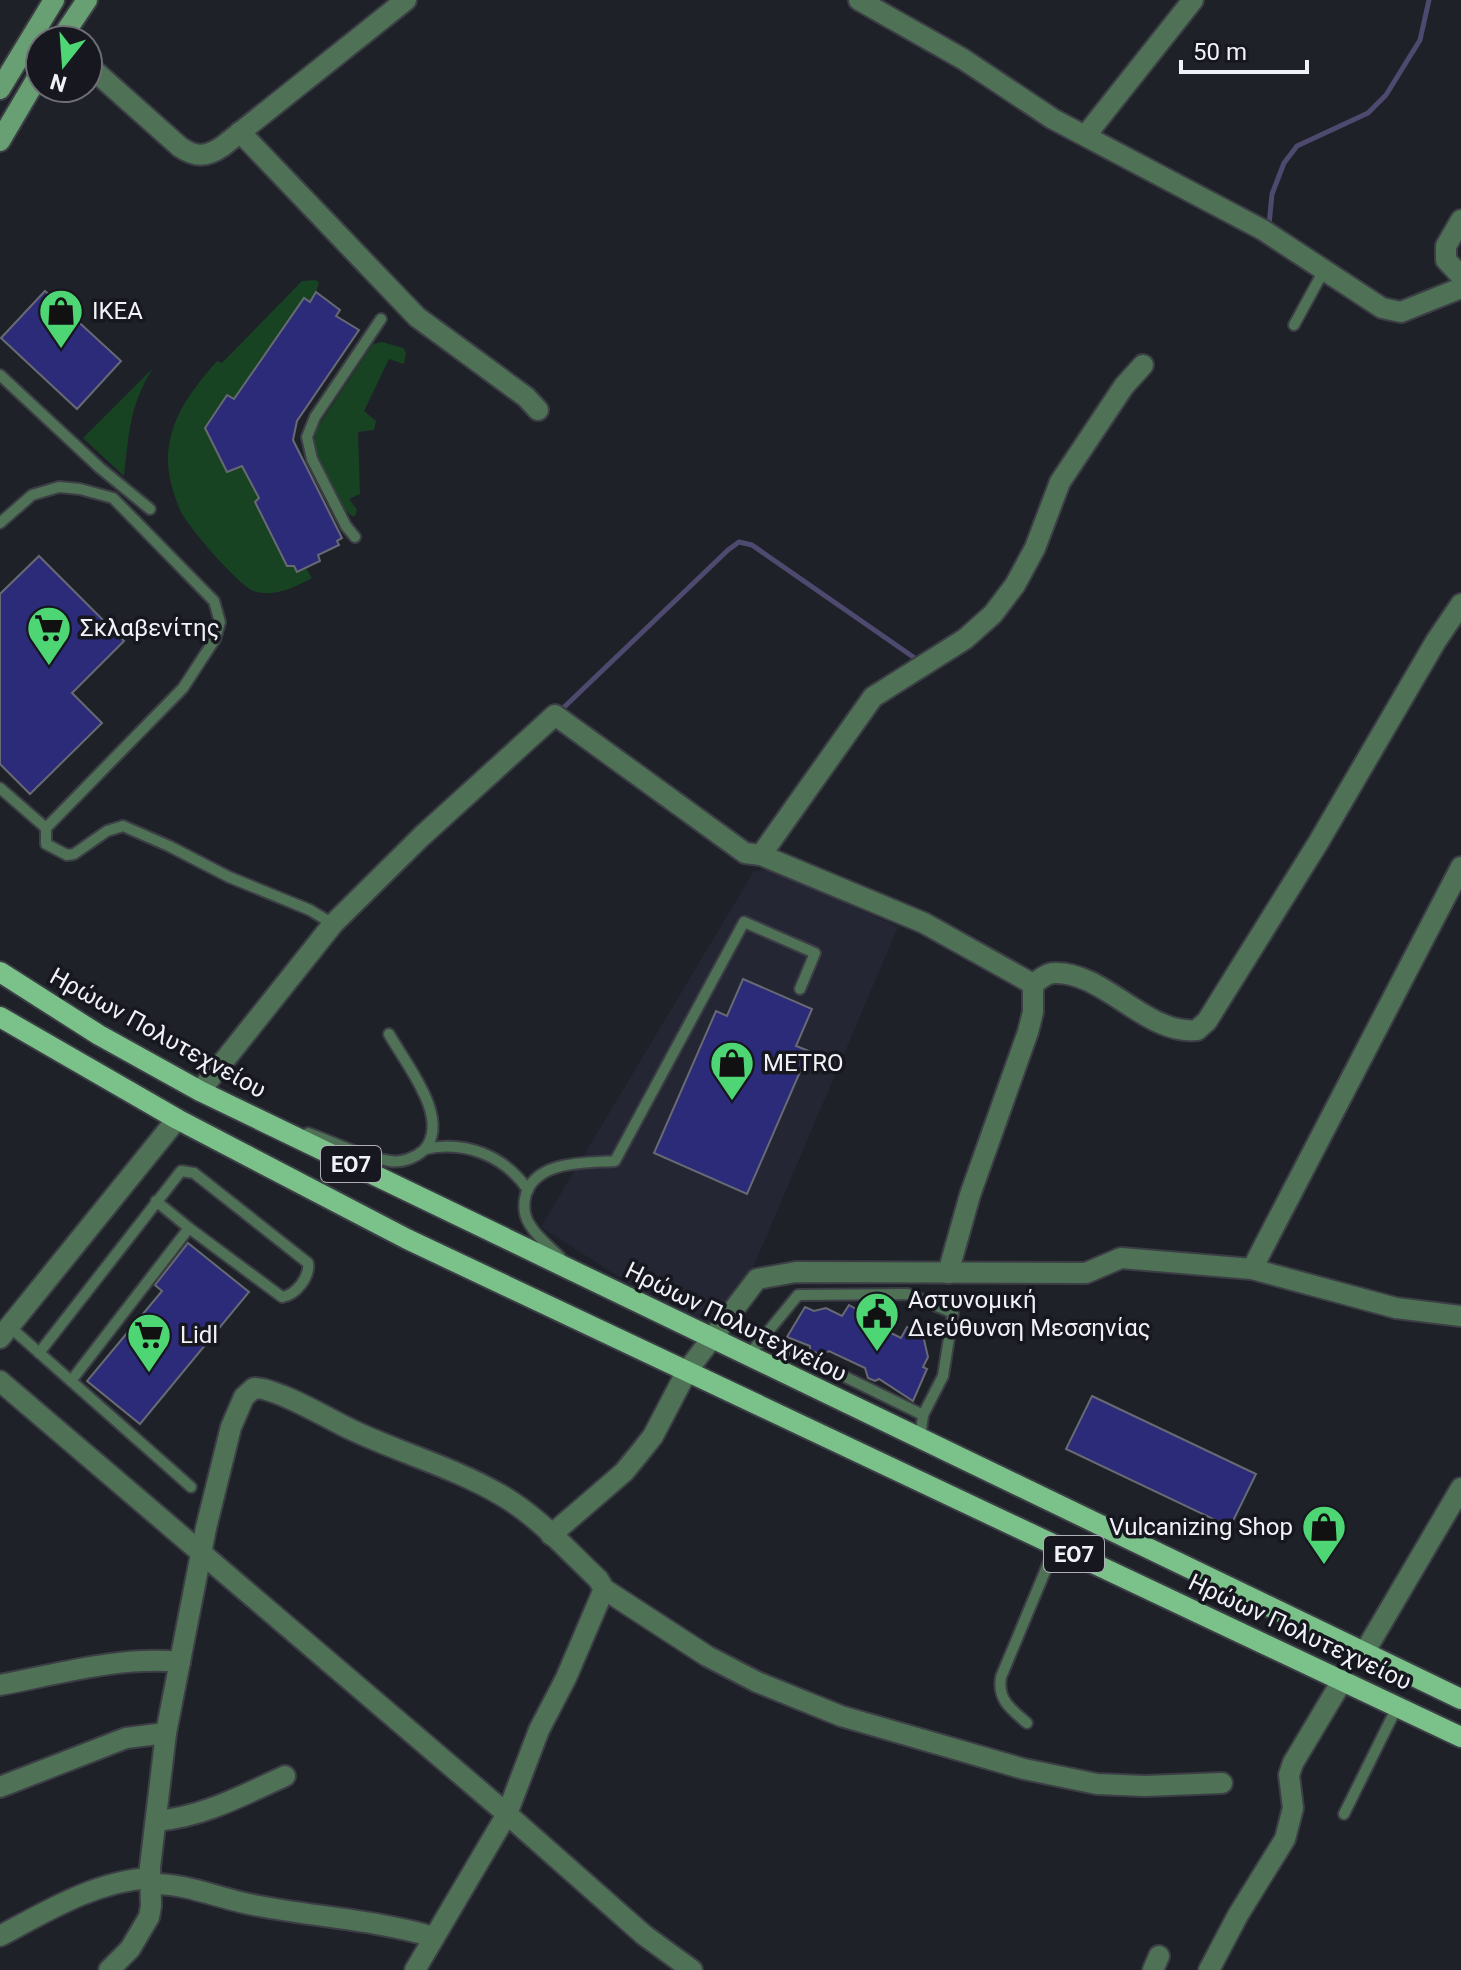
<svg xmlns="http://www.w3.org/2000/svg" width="1461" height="1970" viewBox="0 0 1461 1970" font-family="Roboto,sans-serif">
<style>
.built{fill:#242634}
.green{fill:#174323}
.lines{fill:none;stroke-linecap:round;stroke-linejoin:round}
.stream{stroke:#4e496e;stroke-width:5}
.building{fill:#2b2b79;stroke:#686a73;stroke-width:2}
.lane-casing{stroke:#3c3e45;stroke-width:14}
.street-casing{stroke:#3c3e45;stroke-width:24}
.secondary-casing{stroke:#3c3e45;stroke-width:24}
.primary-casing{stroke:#3c3e45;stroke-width:24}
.lane{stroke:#4f7156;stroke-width:10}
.street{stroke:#4f7156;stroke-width:20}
.secondary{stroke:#689f73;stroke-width:20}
.primary{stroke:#7ac289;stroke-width:20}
.labels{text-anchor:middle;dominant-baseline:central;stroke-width:7;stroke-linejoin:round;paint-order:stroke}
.shield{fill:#16171f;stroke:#afb0b6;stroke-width:2}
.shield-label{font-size:22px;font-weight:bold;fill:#f1f2f7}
.poi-label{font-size:24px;fill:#f1f2f7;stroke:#16171f;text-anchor:start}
.street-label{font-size:24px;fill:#f1f2f7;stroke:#16171f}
</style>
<rect width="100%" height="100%" fill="#1f2128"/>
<!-- built -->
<path class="built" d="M773,870L898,927L749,1277L714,1325L627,1282L541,1227L754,871Z"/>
<!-- green -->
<g class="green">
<path d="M315,280L319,282L316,293L238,402L226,395L205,428L227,472L242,466L259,498L255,502L286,565L294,566L297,572L306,568L312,578C295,587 274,598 254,591C239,586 188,527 180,510C174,496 169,479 168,463C167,421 191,391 217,361L222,363L302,281Z"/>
<path d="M382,342L403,348L406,353L404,364L389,359L364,411L376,421L374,430L358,432L360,494L349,499L357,510L355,516H352C340,508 320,469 316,454C313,445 315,437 317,428L373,344Z"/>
<path d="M153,368C129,406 129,434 124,476L83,438Z"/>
</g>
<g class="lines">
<!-- stream -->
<g class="stream">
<path d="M1269,225L1272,194L1284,163L1297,146L1368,113L1386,95L1420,40L1429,0"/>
<path d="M558,713L728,550L739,542L752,545L919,661"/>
</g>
</g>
<!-- building -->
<g class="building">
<path d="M45,291L121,361L77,409L1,338Z"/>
<path d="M316,292L340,310L336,316L359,330L297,421L293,440L342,538L337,541L339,545L318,555L320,561L297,572L294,566H287L255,502L259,498L242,466L227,472L205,428L227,395L234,399L304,298L310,302Z"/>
<path d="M39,556L124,641L72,693L102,723L30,794L0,764V594Z"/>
<path d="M743,979L812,1009L796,1046L809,1051L747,1194L654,1153L716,1011L727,1016Z"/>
<path d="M188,1243L249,1292L140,1424L87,1381L162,1291L155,1285Z"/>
<path d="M849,1305L867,1315L864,1320L901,1338L907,1327L923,1335L928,1357L923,1367L927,1369L913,1401L879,1379L875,1381L868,1378L865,1368L829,1351L821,1355L810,1350V1346L787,1337L805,1307L814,1311L826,1308L842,1316Z"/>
<path d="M1092,1396L1256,1474L1230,1527L1066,1449Z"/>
</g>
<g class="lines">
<!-- lane casing -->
<g class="lane-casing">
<g id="lane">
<path d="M1294,325L1323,272"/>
<path d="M0,375L100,468L150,509"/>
<path d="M0,523L32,495L59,487L80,489L113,498L214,601L220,622L215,639L183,688L46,828L0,788"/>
<path d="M355,537L346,526L312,459L307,437L315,417L381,319"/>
<path d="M46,828V844L67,855L74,854L107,831L123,826L169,846L229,877L310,910L333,924"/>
<path d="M308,1133C334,1142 363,1157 390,1161C402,1163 415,1158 424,1150C452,1119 405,1063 389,1034"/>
<path d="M425,1149C465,1140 505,1156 528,1190"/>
<path d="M156,1201L189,1228"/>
<path d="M560,1257C550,1247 537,1237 530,1225C524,1216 523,1205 526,1194C537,1160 586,1163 615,1161L744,922L815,953L800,989"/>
<path d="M10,1327L191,1487"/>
<path d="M764,1337L923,1415"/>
<path d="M39,1353L181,1171L194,1173L308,1263C310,1277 296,1295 282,1297L189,1228L71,1381"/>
<path d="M748,1356L798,1295L908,1294L953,1313L943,1376L923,1415L920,1439"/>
<path d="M1027,1723C1011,1709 997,1700 1001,1677L1056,1545"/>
<path d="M1344,1814L1397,1707"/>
</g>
</g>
<!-- street casing -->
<g class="street-casing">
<g id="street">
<path d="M859,0L963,59L1053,119L1263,230L1382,308L1401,312L1461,288"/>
<path d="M88,65L180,147C196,158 207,157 223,146L406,0"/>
<path d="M240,132L417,317L526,397L538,410"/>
<path d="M1086,135L1193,0"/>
<path d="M1461,220L1446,246V260L1461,276"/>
<path d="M761,855L873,697L965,639L993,614L1015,585L1035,548L1060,482L1124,386L1143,365"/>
<path d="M1033,984C1039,980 1047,973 1054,973C1104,971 1147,1036 1197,1030L1207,1021L1318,843L1436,641L1461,604"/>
<path d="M200,1091L333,924L422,836L555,715L745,853L761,855L924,923L1033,984V1012L1028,1032L970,1195L948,1273"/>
<path d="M1252,1269L1461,867"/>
<path d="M0,1338L177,1119"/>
<path d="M0,1381L507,1814L644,1935L692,1970"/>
<path d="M551,1535L624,1472L638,1455L653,1436L687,1371L757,1279L796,1272L1086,1273L1121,1258L1252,1269L1396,1308L1461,1316"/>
<path d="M1364,1653L1461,1488"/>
<path d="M0,1685C59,1674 119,1656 180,1662"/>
<path d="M0,1787L126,1738L166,1733"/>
<path d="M156,1821C203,1817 243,1795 285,1776"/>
<path d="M151,1884C188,1883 222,1900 259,1906C317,1917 376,1920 434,1937"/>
<path d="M0,1936C47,1911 96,1881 150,1878"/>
<path d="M109,1970L130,1949L149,1917L151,1906L150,1867L166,1733L206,1528L231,1427L244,1397L254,1388C277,1388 327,1418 350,1429C400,1453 453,1467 501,1495C538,1516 568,1551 598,1579L604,1589L707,1656L757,1682L841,1716L1024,1769L1097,1784L1145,1786L1222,1783"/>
<path d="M415,1970L507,1814L539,1730L566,1678L604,1589"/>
<path d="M1153,1970L1159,1956"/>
<path d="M1209,1970L1238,1915L1285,1839L1293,1808L1289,1775L1293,1763L1342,1681"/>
</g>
</g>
<!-- secondary casing -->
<g class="secondary-casing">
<g id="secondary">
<path d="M60,40L87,0"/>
<path d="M0,89L54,0"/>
<path d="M0,141L40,73"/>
</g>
</g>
<!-- primary casing -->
<g class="primary-casing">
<g id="primary">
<path d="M0,972L99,1035L200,1091L1461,1699"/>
<path d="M0,1017L177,1119L407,1239L1461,1737"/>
</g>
</g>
<!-- lane -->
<use href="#lane" class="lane"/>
<!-- street -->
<use href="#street" class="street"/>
<!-- secondary -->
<use href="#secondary" class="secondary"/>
<!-- primary -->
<use href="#primary" class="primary"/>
</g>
<!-- icons -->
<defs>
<g id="shop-pin" transform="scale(2.3)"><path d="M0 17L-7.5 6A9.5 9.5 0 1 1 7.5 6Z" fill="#4ed675" stroke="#16171f"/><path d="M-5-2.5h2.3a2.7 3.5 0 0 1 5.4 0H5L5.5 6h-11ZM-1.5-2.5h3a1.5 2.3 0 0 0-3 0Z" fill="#111"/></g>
<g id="supermarket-pin" transform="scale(2.3)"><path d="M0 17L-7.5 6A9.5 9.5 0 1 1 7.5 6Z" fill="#4ed675" stroke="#16171f"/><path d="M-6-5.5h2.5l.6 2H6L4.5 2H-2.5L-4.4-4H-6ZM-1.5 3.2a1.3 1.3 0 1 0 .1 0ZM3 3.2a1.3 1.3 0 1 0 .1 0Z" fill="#111"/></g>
<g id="civic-pin" transform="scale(2.3)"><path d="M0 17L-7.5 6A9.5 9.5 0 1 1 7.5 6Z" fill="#4ed675" stroke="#16171f"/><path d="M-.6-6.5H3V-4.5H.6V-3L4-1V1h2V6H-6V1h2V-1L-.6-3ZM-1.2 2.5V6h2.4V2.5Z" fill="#111"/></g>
</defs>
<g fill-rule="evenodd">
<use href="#shop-pin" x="61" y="311"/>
<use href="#supermarket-pin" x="49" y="628"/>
<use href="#shop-pin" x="732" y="1063"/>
<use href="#civic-pin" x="877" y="1314"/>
<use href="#supermarket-pin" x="149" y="1335"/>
<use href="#shop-pin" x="1324" y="1527"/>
</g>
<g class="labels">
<!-- shield labels -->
<g class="shield">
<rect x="321" y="1146" width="60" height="36" rx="6"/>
<rect x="1044" y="1536" width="60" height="36" rx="6"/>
</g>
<g class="shield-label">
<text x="351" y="1164">ΕΟ7</text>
<text x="1074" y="1554">ΕΟ7</text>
</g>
<!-- poi labels -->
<g class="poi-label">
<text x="92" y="311">IKEA</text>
<text x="80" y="628">Σκλαβενίτης</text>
<text x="763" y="1063">METRO</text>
<text x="908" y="1300">Αστυνομική<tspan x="908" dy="28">Διεύθυνση Μεσσηνίας</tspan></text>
<text x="180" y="1335">Lidl</text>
<text x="1293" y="1527" text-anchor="end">Vulcanizing Shop</text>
</g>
<!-- street labels -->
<g class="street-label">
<text transform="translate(158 1033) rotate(29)">Ηρώων Πολυτεχνείου</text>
<text transform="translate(736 1322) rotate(26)">Ηρώων Πολυτεχνείου</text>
<text transform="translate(1300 1632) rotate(25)">Ηρώων Πολυτεχνείου</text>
</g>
</g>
<!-- north arrow -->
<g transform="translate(64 64) rotate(197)"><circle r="38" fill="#16171f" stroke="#6e6f75" stroke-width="2"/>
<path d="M0-6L14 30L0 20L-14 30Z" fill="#4ed675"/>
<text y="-12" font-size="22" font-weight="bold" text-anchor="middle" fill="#f1f2f7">N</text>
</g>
<!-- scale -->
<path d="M1181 60v12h126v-12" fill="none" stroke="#f1f2f7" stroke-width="4"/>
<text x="1193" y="60" font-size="24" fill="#f1f2f7" stroke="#16171f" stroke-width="6" paint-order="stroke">50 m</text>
</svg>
